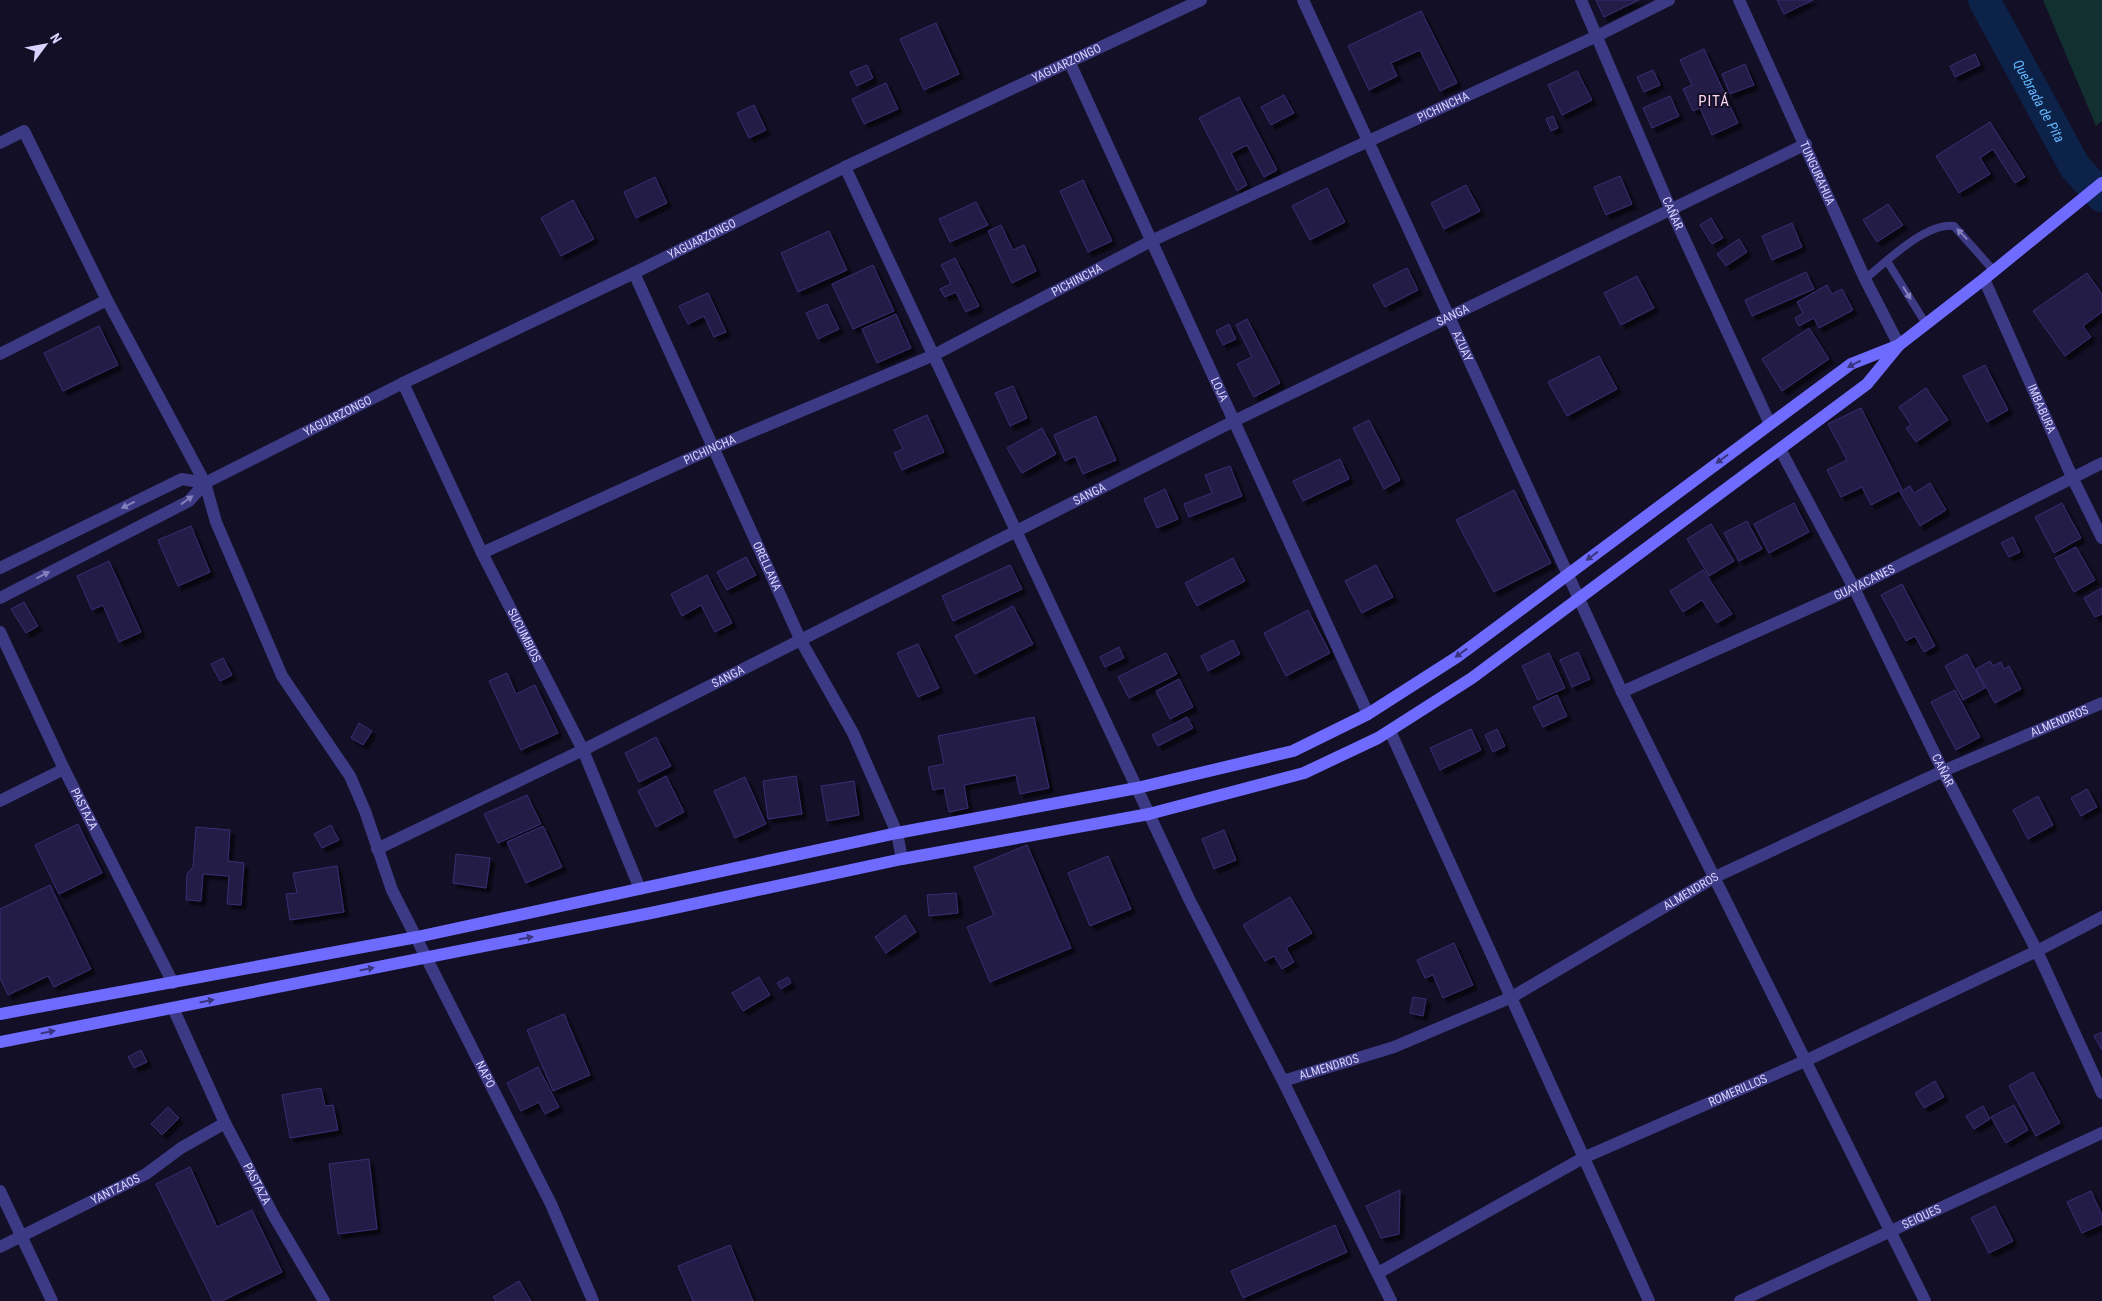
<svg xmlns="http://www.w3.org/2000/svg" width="2102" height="1301" viewBox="0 0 2102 1301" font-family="'Roboto Condensed',sans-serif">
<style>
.green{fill:#12302f}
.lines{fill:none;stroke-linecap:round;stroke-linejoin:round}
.river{stroke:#0c2248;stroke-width:32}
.building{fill:#241b47;stroke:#3b2d73;filter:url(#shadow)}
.service{stroke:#3d3a85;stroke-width:8}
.minor{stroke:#3d3a85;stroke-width:12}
.tertiary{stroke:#3d3a85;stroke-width:12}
.secondary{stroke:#6f6bff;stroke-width:12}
.oneway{fill:#837fbc}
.oneway2{fill:#38347d}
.labels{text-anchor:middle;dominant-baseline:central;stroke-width:4;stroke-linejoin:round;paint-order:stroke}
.street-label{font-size:12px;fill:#d9d4ff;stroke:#130f26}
.water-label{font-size:14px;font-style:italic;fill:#62b6ff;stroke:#130f26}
.quarter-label{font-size:15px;letter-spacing:1px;fill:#ffd6f0;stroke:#130f26}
</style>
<defs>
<filter id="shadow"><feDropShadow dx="4.5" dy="4.5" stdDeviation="1" flood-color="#0009"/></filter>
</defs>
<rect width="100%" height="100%" fill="#130f26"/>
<!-- green -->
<path class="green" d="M2043,0H2102V121L2096,126Z"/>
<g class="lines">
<!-- river -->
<path class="river" id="s1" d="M1984,0L2075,167L2102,196"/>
</g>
<!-- building -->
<g class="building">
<path d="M1596,0H1639L1604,17Z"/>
<path d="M1777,0H1813L1784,14Z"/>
<path d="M1421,11L1457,83L1440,91L1420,50L1391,63L1397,76L1369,90L1348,46Z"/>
<path d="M936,23L959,74L924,90L900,39Z"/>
<path d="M1704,49L1738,123L1712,135L1700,108L1693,111L1683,89L1692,85L1680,60Z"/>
<path d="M1975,54L1980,65L1955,77L1950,66Z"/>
<path d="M1745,64L1754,85L1730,94L1722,74Z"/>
<path d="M867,65L873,78L857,86L850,72Z"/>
<path d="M1653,70L1660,85L1644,92L1637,77Z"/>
<path d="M1577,71L1592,100L1562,115L1548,85Z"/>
<path d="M886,83L898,109L864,124L852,99Z"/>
<path d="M1284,95L1294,113L1271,125L1261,107Z"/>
<path d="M1670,96L1679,116L1652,128L1643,108Z"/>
<path d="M1239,97L1277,170L1264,177L1247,145L1231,153L1247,185L1237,191L1199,118Z"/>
<path d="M754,105L766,130L749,138L737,113Z"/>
<path d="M1553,116L1558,128L1551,131L1546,119Z"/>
<path d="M1990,122L2025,177L2015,183L1993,149L1980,158L1990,174L1959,193L1936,156Z"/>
<path d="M1620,176L1632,204L1606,215L1594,187Z"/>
<path d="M655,177L667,203L636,218L624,192Z"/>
<path d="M1083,180L1112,241L1088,252L1060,191Z"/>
<path d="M1466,185L1480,211L1444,229L1431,203Z"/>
<path d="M1327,188L1345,222L1310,240L1292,206Z"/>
<path d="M573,200L594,239L561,256L541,218Z"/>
<path d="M976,202L988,225L950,242L939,219Z"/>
<path d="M1888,204L1903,225L1877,242L1863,220Z"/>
<path d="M1711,218L1723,238L1712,244L1700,225Z"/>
<path d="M1792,223L1802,247L1772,260L1762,236Z"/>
<path d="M1001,225L1013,250L1024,245L1036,271L1012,283L988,231Z"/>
<path d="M829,231L847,270L798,292L781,253Z"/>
<path d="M1739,239L1747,252L1726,266L1717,254Z"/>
<path d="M955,258L979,306L966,312L956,292L945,297L940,289L951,284L941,265Z"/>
<path d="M873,265L894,311L853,329L832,284Z"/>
<path d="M1407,268L1418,290L1385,307L1373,285Z"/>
<path d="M1806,272L1814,289L1752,316L1745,300Z"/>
<path d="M2087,273L2102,294V312L2083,326L2091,337L2065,356L2033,311Z"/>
<path d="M1637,276L1654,308L1621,325L1604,293Z"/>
<path d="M1827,285L1832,294L1842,289L1853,310L1819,328L1814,318L1799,326L1795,318L1803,313L1797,302Z"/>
<path d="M708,293L726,332L714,337L704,316L688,324L679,306Z"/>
<path d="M827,304L839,329L818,339L806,313Z"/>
<path d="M896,314L911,348L877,363L862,329Z"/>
<path d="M1247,319L1280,383L1254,397L1237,364L1252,357L1236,325Z"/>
<path d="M1229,324L1236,339L1223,345L1216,331Z"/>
<path d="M99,326L118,365L63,391L44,353Z"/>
<path d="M1809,328L1829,359L1782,391L1762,359Z"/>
<path d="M1599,356L1617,389L1567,416L1548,382Z"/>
<path d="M1985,365L2008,410L1987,422L1963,376Z"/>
<path d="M1013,386L1027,418L1010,426L995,393Z"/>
<path d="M1926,388L1948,420L1916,442L1906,428L1911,425L1899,407Z"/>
<path d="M1861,408L1902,489L1871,505L1862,487L1841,497L1827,470L1847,460L1828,424Z"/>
<path d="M927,415L944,452L902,470L894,453L903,449L894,430Z"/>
<path d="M1096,416L1116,460L1083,474L1075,456L1065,461L1054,435Z"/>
<path d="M1369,420L1400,480L1384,489L1353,428Z"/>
<path d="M1042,428L1056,454L1022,473L1007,448Z"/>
<path d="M1340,459L1349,479L1303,501L1293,481Z"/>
<path d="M1230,466L1242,496L1189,517L1184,504L1212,493L1205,475Z"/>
<path d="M1930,483L1946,510L1920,526L1900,492L1910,486L1914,493Z"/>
<path d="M1165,489L1178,519L1157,528L1144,499Z"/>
<path d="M1514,490L1551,563L1494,592L1456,520Z"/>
<path d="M1794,503L1809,532L1769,553L1754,524Z"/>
<path d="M2062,503L2081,538L2054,553L2035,517Z"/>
<path d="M1747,521L1762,549L1739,561L1724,533Z"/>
<path d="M1711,524L1734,561L1709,576L1687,539Z"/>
<path d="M191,526L210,572L178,586L158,540Z"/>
<path d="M2013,537L2020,552L2009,557L2001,543Z"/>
<path d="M2076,547L2095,580L2074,592L2055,558Z"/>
<path d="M746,557L756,575L727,590L717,572Z"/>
<path d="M1233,558L1245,581L1197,606L1185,583Z"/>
<path d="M109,561L141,632L119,642L103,605L92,610L77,576Z"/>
<path d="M1010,565L1022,589L953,621L942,596Z"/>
<path d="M1376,565L1393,597L1362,613L1345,581Z"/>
<path d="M1703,570L1732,614L1717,623L1702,600L1683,612L1670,591Z"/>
<path d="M707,575L732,623L715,632L701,605L682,616L671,594Z"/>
<path d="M1902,584L1935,646L1924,652L1915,636L1906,641L1881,595Z"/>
<path d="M2102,588V614L2095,617L2084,598Z"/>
<path d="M24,602L38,626L26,633L11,609Z"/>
<path d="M1013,606L1033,644L975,674L955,636Z"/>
<path d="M1308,610L1330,653L1286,676L1264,633Z"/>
<path d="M1233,640L1240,654L1208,671L1201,656Z"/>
<path d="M918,644L939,688L918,697L897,653Z"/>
<path d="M1119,647L1124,658L1105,667L1100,657Z"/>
<path d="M1578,652L1590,679L1572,687L1560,660Z"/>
<path d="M1166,653L1177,674L1129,698L1118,677Z"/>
<path d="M1549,653L1565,688L1538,700L1522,666Z"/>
<path d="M1967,654L1985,688L1963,700L1945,666Z"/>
<path d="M223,658L232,675L220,681L211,664Z"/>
<path d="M1990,661L1993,666L2001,662L2004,669L2009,666L2021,689L1995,703L1976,669Z"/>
<path d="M507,673L516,694L535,685L558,733L521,750L489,681Z"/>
<path d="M1179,679L1193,707L1170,719L1156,691Z"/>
<path d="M1955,690L1980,737L1956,750L1931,702Z"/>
<path d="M1557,695L1567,716L1543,727L1533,707Z"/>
<path d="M1034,717L1049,788L1020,794L1016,775L964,785L968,808L949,812L944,788L933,790L928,767L944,764L938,736Z"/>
<path d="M1187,717L1193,728L1158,746L1152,735Z"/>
<path d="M359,723L372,731L363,745L351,738Z"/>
<path d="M1471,729L1481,750L1440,770L1430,748Z"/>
<path d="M1497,729L1505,746L1493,752L1485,735Z"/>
<path d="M656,737L671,766L639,782L625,753Z"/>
<path d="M666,776L684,812L656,827L638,791Z"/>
<path d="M796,776L802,814L768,819L763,781Z"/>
<path d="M745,777L766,824L735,838L714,791Z"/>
<path d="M854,781L859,815L827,821L821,786Z"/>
<path d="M2087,789L2097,807L2081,816L2071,798Z"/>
<path d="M527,795L541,824L498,843L484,814Z"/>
<path d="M2038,796L2053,825L2028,839L2013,810Z"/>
<path d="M78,824L102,873L59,894L35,845Z"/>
<path d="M331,825L339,840L322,848L314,834Z"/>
<path d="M543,826L562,867L526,883L507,842Z"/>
<path d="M196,827L230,830L228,861L244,863L241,905L227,904L229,876L203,874L201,901L186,900L187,874L193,867Z"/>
<path d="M1224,830L1236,860L1214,869L1202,839Z"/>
<path d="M1027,845L1071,948L990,982L967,927L994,915L974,867Z"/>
<path d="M456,854L490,858L486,888L453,883Z"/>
<path d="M1108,856L1131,909L1090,926L1068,873Z"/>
<path d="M337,866L344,912L290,920L286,894L297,893L293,873Z"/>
<path d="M50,885L91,969L54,987L48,976L8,995L0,978V909Z"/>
<path d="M956,893L958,913L929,916L927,895Z"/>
<path d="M1290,897L1312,933L1286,948L1294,962L1282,969L1274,956L1265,961L1243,925Z"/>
<path d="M905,915L916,932L886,953L875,937Z"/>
<path d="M1454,943L1473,985L1443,998L1433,975L1425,978L1417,960Z"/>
<path d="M759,977L770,995L743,1011L732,993Z"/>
<path d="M788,977L791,983L781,989L777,983Z"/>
<path d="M1413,997L1426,999L1423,1016L1410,1013Z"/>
<path d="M564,1014L590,1075L553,1091L527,1030Z"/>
<path d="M2102,1032V1050L2094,1036Z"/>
<path d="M141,1050L147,1062L134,1068L128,1057Z"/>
<path d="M538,1067L559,1107L545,1114L539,1102L521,1111L507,1083Z"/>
<path d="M2033,1072L2060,1123L2036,1136L2009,1086Z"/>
<path d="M1935,1081L1944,1097L1924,1108L1915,1093Z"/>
<path d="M321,1088L325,1106L333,1105L338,1130L290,1138L282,1095Z"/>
<path d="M2014,1105L2028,1130L2006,1143L1991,1117Z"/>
<path d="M1983,1106L1990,1119L1974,1129L1966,1116Z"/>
<path d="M168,1107L179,1118L162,1135L151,1124Z"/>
<path d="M369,1159L377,1229L338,1234L329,1164Z"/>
<path d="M190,1167L217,1227L252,1210L282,1272L222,1301H213L156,1184Z"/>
<path d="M1400,1190L1399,1234L1381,1238L1366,1206Z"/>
<path d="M2091,1191L2102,1215V1224L2082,1233L2067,1202Z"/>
<path d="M1995,1206L2013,1241L1989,1253L1971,1218Z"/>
<path d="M1335,1225L1347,1252L1243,1298L1231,1271Z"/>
<path d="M730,1245L753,1301H693L678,1266Z"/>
<path d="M519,1281L531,1301H496L493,1297Z"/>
</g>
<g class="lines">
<!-- service -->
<g class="service">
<path d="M1887,261L1926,324"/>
<path d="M1865,279C1886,262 1926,222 1954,226L1994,271"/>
</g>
<!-- minor -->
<g class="minor">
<path id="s2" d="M1303,0L1622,692L1925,1301"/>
<path id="s3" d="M1581,0L1671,210L1770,424"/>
<path id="s4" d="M1070,63L1368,714"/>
<path id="s5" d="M0,143L24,131L107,300L205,483L216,522L282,676L350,776L365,811L392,890L551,1204L593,1301"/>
<path d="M845,167L1189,899L1283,1081L1391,1301"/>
<path id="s6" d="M634,273L801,641L853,733L897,833L902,859"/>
<path id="s7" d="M1984,279L2072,477L2102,538"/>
<path d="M0,354L107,300"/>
<path id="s8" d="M403,383L482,553L583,750L640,889"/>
<path id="s9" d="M1780,449L1854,588L1943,771L2037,951L2102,1093"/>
<path id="s10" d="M482,553L713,448L934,355L1151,241L1597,36L1669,0"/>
<path d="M0,568L182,479L205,483"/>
<path id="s11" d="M0,598L189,501L205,483L403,383L634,273L845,167L1201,0"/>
<path id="s12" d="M0,632L64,769L173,983"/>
<path id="s13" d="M1622,692L1854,588L2102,463"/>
<path d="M1390,731L1649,1301"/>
<path d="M0,801L64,769"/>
<path id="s14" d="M377,849L583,750L1234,421L1806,144"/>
<path id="s15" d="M173,1008L225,1123L275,1218L324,1301"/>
<path id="s16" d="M1283,1081L1394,1047L1512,997L1715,877L1943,771L2102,703"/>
<path d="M0,1191L52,1301"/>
<path id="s17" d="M0,1247L146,1174L181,1148L225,1123"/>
<path id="s18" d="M1378,1273L1583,1158L1805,1061L2037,951L2102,917"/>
<path id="s19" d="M1740,1301L2102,1133"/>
</g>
<!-- tertiary -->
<path class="tertiary" id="s20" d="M1739,0L1865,279L1899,345"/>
<!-- secondary -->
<g class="secondary">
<path d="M0,1014L417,937L897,833L1137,788L1293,751L1368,714L1457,657L1851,364L1899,345"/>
<path d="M0,1042L651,913L902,859L1149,814L1304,773L1378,738L1472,678L1867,384L1899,345L1984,279L2102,183"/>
</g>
</g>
<!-- one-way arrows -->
<defs><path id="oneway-solid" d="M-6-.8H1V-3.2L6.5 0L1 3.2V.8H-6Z" transform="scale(1.25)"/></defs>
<g class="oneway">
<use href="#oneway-solid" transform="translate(1962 234) rotate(-134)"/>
<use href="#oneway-solid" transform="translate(1907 293) rotate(58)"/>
<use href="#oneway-solid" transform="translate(187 500) rotate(-36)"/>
<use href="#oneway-solid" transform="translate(128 505) rotate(154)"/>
<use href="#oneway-solid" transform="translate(43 575) rotate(-27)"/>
</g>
<g class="oneway2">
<use href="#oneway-solid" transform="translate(1854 364) rotate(153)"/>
<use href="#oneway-solid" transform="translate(1722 459) rotate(144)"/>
<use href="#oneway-solid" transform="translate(1592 556) rotate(144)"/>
<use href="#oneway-solid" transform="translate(1461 653) rotate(144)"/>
<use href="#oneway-solid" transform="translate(526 938) rotate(-11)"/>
<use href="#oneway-solid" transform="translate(367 969) rotate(-11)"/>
<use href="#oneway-solid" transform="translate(207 1001) rotate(-11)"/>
<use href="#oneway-solid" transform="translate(48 1032) rotate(-11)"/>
</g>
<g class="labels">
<!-- street labels -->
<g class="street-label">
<text stroke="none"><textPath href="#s11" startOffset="1195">YAGUARZONGO</textPath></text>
<text stroke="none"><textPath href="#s10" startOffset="1060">PICHINCHA</textPath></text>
<text stroke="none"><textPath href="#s20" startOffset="190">TUNGURAHUA</textPath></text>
<text stroke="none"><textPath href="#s3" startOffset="232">CAÑAR</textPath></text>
<text stroke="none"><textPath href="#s11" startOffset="790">YAGUARZONGO</textPath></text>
<text stroke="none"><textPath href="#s10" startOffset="655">PICHINCHA</textPath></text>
<text stroke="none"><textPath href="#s14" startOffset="1201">SANGA</textPath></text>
<text stroke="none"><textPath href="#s2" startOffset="381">AZUAY</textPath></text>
<text stroke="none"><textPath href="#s4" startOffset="359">LOJA</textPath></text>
<text stroke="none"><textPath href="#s7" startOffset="142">IMBABURA</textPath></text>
<text stroke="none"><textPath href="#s11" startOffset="385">YAGUARZONGO</textPath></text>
<text stroke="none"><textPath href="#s10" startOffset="250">PICHINCHA</textPath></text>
<text stroke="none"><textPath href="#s14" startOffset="796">SANGA</textPath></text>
<text stroke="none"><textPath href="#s6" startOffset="322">ORELLANA</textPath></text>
<text stroke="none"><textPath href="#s13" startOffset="266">GUAYACANES</textPath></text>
<text stroke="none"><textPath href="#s8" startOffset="280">SUCUMBIOS</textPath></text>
<text stroke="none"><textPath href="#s14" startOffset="391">SANGA</textPath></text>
<text stroke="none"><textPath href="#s16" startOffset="858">ALMENDROS</textPath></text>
<text stroke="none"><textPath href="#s9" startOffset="360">CAÑAR</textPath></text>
<text stroke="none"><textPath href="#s12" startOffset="196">PASTAZA</textPath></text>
<text stroke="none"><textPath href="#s16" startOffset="452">ALMENDROS</textPath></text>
<text stroke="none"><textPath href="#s16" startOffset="48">ALMENDROS</textPath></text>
<text stroke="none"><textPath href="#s5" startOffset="1080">NAPO</textPath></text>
<text stroke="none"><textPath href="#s18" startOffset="404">ROMERILLOS</textPath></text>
<text stroke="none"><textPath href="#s15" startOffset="195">PASTAZA</textPath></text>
<text stroke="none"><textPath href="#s17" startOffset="129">YANTZAOS</textPath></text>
<text stroke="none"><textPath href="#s19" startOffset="200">SEIQUES</textPath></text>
</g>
<!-- water labels -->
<g class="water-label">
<text stroke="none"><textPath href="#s1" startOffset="115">Quebrada de Pita</textPath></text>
</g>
<!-- quarter labels -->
<g class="quarter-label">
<text x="1714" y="101">PITÁ</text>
</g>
</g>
<!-- north arrow -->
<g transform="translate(45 45) rotate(58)" stroke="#130f26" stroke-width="4" paint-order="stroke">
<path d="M0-4L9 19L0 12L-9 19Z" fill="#d9d4ff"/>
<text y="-8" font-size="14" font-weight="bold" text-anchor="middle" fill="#d9d4ff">N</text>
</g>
</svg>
